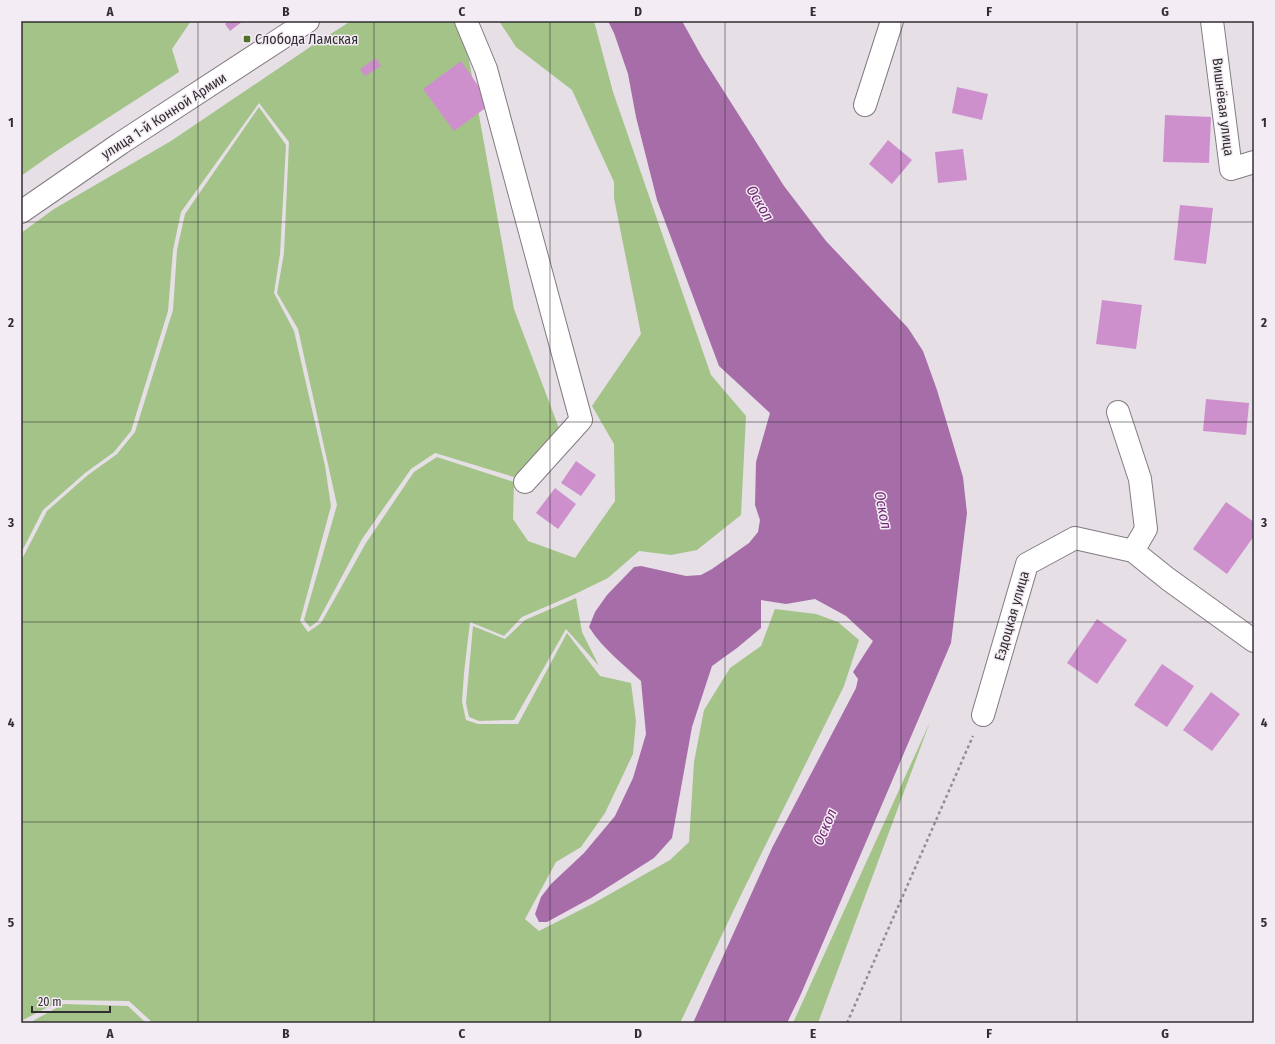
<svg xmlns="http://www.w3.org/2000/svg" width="1275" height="1044" viewBox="0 0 1275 1044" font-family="'Fira Sans Condensed',sans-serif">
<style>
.green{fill:#a4c389}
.water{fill:#a76da8}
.building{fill:#cd90cd}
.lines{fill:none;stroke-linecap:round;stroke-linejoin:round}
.minor-casing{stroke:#837c82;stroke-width:24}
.major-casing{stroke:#837c82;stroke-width:24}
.path{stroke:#938e93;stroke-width:2.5;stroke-dasharray:3 3;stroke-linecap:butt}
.minor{stroke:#fff;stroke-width:22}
.major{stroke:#fff;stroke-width:22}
.grid{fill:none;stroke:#312e31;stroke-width:1;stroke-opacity:0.55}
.poi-dot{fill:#4f7129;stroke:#f4ecf4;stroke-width:1.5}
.labels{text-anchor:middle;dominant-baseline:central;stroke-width:3;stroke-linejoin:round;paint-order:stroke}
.poi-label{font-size:14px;fill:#312e31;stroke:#f4ecf4;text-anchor:start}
.street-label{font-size:14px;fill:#312e31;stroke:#f4ecf4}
.water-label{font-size:15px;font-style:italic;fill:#702872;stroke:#f4ecf4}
.neatline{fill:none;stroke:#312e31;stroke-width:1.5}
.grid-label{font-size:13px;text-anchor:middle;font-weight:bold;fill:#312e31}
</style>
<rect width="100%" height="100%" fill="#e6dfe6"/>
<!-- green -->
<g class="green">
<path d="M21,21H191L172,49L179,72L55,152L21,176Z"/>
<path d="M351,21H462L514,309L560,431L517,478L435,453L411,469L362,539L318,621L310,627L304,620L337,505L298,329L277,293L284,253L289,142L259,103L181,212L173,250L168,311L131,431L114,452L85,473L43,510L21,553V233L54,209L171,141L313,45Z"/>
<path d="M499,21H594L613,92L711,375L746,416L741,515L697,550L671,555L639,551L608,578L573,595L522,617L504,636L470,622L464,673L462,702L466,720L478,724H518L567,633L600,676L631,683L636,721L633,754L605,813L581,847L556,862L525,919L539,931L594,903L670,860L689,842L694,762L704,710L730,668L761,646L775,609L816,614L838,622L859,640L844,686L739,899L680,1023H153L129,1001L62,1000L21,1021V561L47,511L88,475L117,454L135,432L173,310L177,250L185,214L259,107L286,145L280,254L274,293L294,331L325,466L331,506L300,621L308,632L321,623L366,543L414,472L437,457L514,482L513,519L528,541L575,558L615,501L614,444L592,406L641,334L614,198V182L572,90L516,47Z"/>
<path d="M576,598L582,632L599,666L566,629L514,720L479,721L469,717L466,703L473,626L505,639L525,620Z"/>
<path d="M930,722L818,1023H793Z"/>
<path d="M64,1004L128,1006L146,1023H29Z"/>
</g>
<!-- water -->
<path class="water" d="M608,21H682L702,57L784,186L826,241L908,328L923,351L937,390L963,477L967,513L951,643L801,994L787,1023H693L772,848L856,688L858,679L853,672L873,641L846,616L815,599L786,604L761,600V628L737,648L712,666L692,727L672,838L654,858L591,898L547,922H539L535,914L541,897L551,884L584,853L615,816L633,778L646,734L641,681C623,664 602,648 589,627L595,612L607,595L634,567L641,566L686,576L701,575L712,569L749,543L758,532L760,520L755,505L756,462L770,413L719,366L657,200L636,117L628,74L614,33Z"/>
<!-- building -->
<g class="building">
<path d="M228,21H243L230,31L225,24Z"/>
<path d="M376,58L381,66L365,76L360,69Z"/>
<path d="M461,61L491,104L454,131L423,89Z"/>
<path d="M957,87L988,94L982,120L952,113Z"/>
<path d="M1165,115L1211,117L1209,163L1163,162Z"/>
<path d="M888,140L912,160L892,184L869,164Z"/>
<path d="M963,149L967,180L938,183L935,152Z"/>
<path d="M1180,205L1213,208L1206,264L1174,260Z"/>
<path d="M1102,300L1142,305L1136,349L1096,344Z"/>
<path d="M1206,399L1249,403L1246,435L1203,431Z"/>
<path d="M576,461L596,475L581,496L561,483Z"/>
<path d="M555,488L576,504L558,529L536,513Z"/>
<path d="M1226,502L1254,522V536L1227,574L1193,549Z"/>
<path d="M1097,619L1127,640L1097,684L1067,663Z"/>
<path d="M1162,664L1194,686L1167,727L1134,705Z"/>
<path d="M1211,692L1240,714L1212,751L1183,730Z"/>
</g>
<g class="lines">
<!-- minor casing -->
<g class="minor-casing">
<g id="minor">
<path d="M466,21L486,69L581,420L525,482"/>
<path d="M1212,21L1231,169L1254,162"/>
<path d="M865,105L892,21"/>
<path d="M1118,412L1140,479L1146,529L1133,551"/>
<path d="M983,715L1027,564L1075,538L1133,551L1168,579L1254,641"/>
</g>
</g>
<!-- major casing -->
<g class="major-casing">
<path id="major" d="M21,212L121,143L308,21"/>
</g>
<!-- path -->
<path class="path" d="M847,1023L973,736"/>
<!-- minor -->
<use href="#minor" class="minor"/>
<!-- major -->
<use href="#major" class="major"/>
</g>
<!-- grid -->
<path class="grid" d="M198,21V1023M374,21V1023M550,21V1023M725,21V1023M901,21V1023M1077,21V1023M21,222H1254M21,422H1254M21,622H1254M21,822H1254"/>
<!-- markers -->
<rect class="poi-dot" x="243" y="35" width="8" height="8" rx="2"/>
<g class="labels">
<!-- poi labels -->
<g class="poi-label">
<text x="255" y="39">Слобода Ламская</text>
</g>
<!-- street labels -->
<g class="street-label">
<text transform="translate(1223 107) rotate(83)">Вишнёвая улица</text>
<text transform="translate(164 116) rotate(-33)">улица 1-й Конной Армии</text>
<text transform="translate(1012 616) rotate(-74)">Ездоцкая улица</text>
</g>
<!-- water labels -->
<g class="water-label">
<text transform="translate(760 203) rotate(59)">Оскол</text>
<text transform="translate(883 510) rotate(79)">Оскол</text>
<text transform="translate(825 827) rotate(-67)">Оскол</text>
</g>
</g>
<!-- border -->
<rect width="1275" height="1044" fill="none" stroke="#f4ecf4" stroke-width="44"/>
<!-- scale -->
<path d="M32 1006v6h78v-6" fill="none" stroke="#312e31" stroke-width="2"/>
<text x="38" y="1006" font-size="12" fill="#312e31" stroke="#f4ecf4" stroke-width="3" paint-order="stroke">20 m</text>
<rect x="22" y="22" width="1231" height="1000" class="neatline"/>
<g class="grid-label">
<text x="110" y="16">A</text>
<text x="286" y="16">B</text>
<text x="462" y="16">C</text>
<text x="638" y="16">D</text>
<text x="813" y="16">E</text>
<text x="989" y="16">F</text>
<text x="1165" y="16">G</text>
<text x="11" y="127">1</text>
<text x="1264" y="127">1</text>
<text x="11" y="327">2</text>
<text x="1264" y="327">2</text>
<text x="11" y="527">3</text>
<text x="1264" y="527">3</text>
<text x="11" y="727">4</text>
<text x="1264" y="727">4</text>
<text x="11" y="927">5</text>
<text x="1264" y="927">5</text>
<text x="110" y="1038">A</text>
<text x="286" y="1038">B</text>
<text x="462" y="1038">C</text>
<text x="638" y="1038">D</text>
<text x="813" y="1038">E</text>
<text x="989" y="1038">F</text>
<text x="1165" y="1038">G</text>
</g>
</svg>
